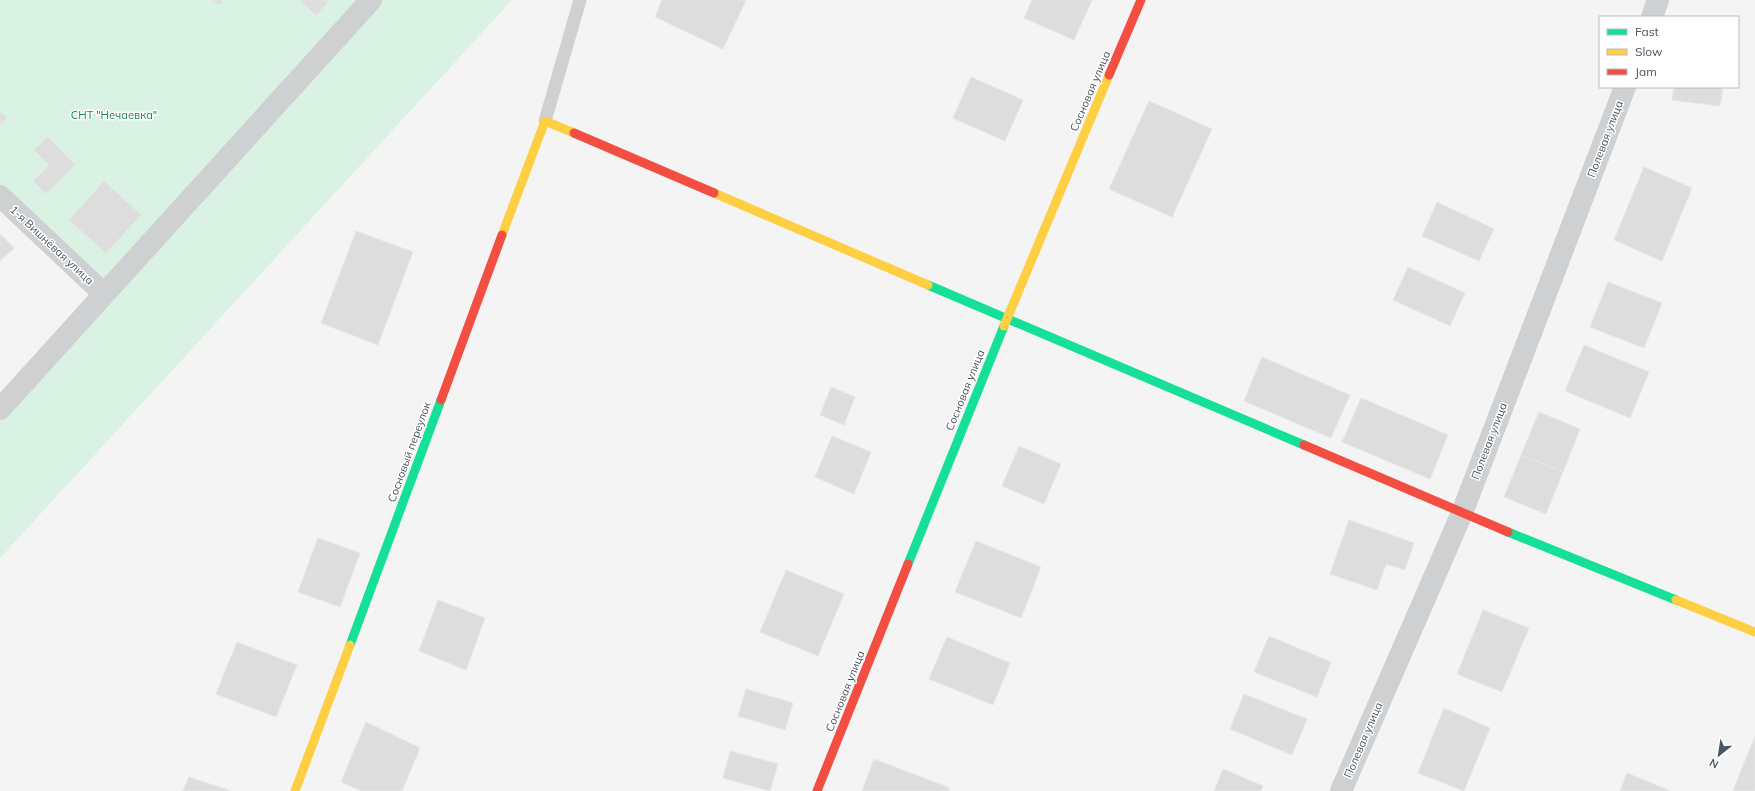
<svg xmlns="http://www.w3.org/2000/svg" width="1755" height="791" viewBox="0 0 1755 791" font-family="Mulish,sans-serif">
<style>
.green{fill:#d9f2e3}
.building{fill:#ddddde;stroke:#e5e6e7}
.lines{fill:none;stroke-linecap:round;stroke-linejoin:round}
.lane{stroke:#ced0d2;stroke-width:13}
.street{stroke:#ced0d2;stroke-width:22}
.fast{stroke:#16e098;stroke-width:9}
.slow{stroke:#ffcf43;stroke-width:9}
.jam{stroke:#f24e42;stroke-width:9}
.labels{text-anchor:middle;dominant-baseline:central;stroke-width:3;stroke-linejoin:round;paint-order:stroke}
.street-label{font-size:11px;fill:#4a5661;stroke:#fff}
.park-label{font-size:11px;fill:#17864f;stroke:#fff}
</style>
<rect width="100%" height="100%" fill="#f4f4f4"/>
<!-- green -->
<g class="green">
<path d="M0,0H375L104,294L0,194Z"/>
<path d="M380,0H512L0,558V416Z"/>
</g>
<!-- building -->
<g class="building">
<path d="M212,0H224L219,5Z"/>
<path d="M300,0H329L316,16Z"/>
<path d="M662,0H746L723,49L655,17Z"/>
<path d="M1032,0H1092L1074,40L1024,18Z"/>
<path d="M971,77L1023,100L1005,141L953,118Z"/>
<path d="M1674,87H1723L1720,106L1672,100Z"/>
<path d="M1149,101L1212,129L1172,217L1109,189Z"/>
<path d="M0,111L7,118L0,125Z"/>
<path d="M48,137L75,165L46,194L33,181L49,165L34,150Z"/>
<path d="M1644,167L1692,188L1662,261L1614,240Z"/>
<path d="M104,181L141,215L106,253L69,220Z"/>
<path d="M1437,202L1494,229L1479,261L1422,236Z"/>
<path d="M356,231L413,252L378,345L321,323Z"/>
<path d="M0,234L14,248L0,261Z"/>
<path d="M1408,267L1465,293L1450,326L1393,300Z"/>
<path d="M1608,282L1662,303L1644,348L1590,327Z"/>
<path d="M1584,345L1649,372L1630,418L1565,391Z"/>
<path d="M1262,357L1350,395L1331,438L1244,401Z"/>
<path d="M831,387L855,397L844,425L820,415Z"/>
<path d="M1361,398L1448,435L1430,479L1342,442Z"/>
<path d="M1539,412L1580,429L1563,472L1521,455Z"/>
<path d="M832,436L871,452L854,494L815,477Z"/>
<path d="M1019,446L1061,464L1044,504L1002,486Z"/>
<path d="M1521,455L1563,472L1546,514L1504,497Z"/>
<path d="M1349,520L1414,543L1405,570L1386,564L1377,590L1330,574Z"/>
<path d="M318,538L360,553L340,607L298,592Z"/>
<path d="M976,541L1041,567L1021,618L955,592Z"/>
<path d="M786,570L844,594L818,656L760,632Z"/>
<path d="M438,600L485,618L466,670L419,651Z"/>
<path d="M1483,610L1529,628L1502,692L1457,674Z"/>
<path d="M1269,636L1331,662L1317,697L1254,672Z"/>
<path d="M947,637L1010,663L993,705L929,679Z"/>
<path d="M237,642L297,665L276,717L216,694Z"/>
<path d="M746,689L793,703L785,730L738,716Z"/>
<path d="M1244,694L1307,719L1292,755L1230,729Z"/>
<path d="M1444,708L1490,728L1464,791L1418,773Z"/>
<path d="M366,722L420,748L402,791H362L341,782Z"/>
<path d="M1755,736V791H1733Z"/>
<path d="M730,751L778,764L770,791L723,778Z"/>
<path d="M874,759L950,788L949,791H862Z"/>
<path d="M1223,769L1263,786L1261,791H1214Z"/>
<path d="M1627,773L1671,791H1620Z"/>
<path d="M189,777L231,791H183Z"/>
</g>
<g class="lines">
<!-- lane -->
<path class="lane" d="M545,121L580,0"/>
<!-- street -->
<g class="street">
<path d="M1652,17L1658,0"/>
<path d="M0,196L104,294"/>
<path d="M0,409L371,0"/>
<path d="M1341,791L1462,513L1625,87"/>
</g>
<!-- fast -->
<g class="fast">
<path d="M928,285L1304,445"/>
<path d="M1508,532L1676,600"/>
<path d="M908,564L1004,326"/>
<path d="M350,645L441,400"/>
</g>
<!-- slow -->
<g class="slow">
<path d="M714,193L928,285"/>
<path d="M502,235L545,121L574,133"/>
<path d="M1004,326L1109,75"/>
<path d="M1676,600L1755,632"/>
<path d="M295,791L350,645"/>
</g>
<!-- jam -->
<g class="jam">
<path d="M1109,75L1141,0"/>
<path d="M574,133L714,193"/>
<path d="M441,400L502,235"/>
<path d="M1304,445L1508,532"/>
<path d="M817,791L908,564"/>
</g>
</g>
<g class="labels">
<!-- street labels -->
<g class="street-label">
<text transform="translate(1090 91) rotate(-67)">Сосновая улица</text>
<text transform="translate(1605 139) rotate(-69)">Полевая улица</text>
<text transform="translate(52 245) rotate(43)">1-я Вишнёвая улица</text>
<text transform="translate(965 390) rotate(-68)">Сосновая улица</text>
<text transform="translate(1489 441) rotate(-69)">Полевая улица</text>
<text transform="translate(409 452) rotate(-70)">Сосновый переулок</text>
<text transform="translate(845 691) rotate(-68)">Сосновая улица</text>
<text transform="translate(1363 740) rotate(-67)">Полевая улица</text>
</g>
<!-- park labels -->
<g class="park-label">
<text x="114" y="115">СНТ "Нечаевка"</text>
</g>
</g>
<!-- legend -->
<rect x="1599" y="16" width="140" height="72" fill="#ffffff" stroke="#b7bbc0"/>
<rect x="1607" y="29" width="20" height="6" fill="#16e098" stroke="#b7bbc0"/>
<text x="1635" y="36" font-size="12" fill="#4a5661">Fast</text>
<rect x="1607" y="49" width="20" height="6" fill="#ffcf43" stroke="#b7bbc0"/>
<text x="1635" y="56" font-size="12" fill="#4a5661">Slow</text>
<rect x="1607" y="69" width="20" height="6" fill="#f24e42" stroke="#b7bbc0"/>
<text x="1635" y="76" font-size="12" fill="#4a5661">Jam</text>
<!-- north arrow -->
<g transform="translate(1719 755) rotate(210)" stroke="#ffffff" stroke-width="3" paint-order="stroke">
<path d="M0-3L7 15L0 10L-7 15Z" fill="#4a5661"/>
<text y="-6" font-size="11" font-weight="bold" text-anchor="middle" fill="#4a5661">N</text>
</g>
</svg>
